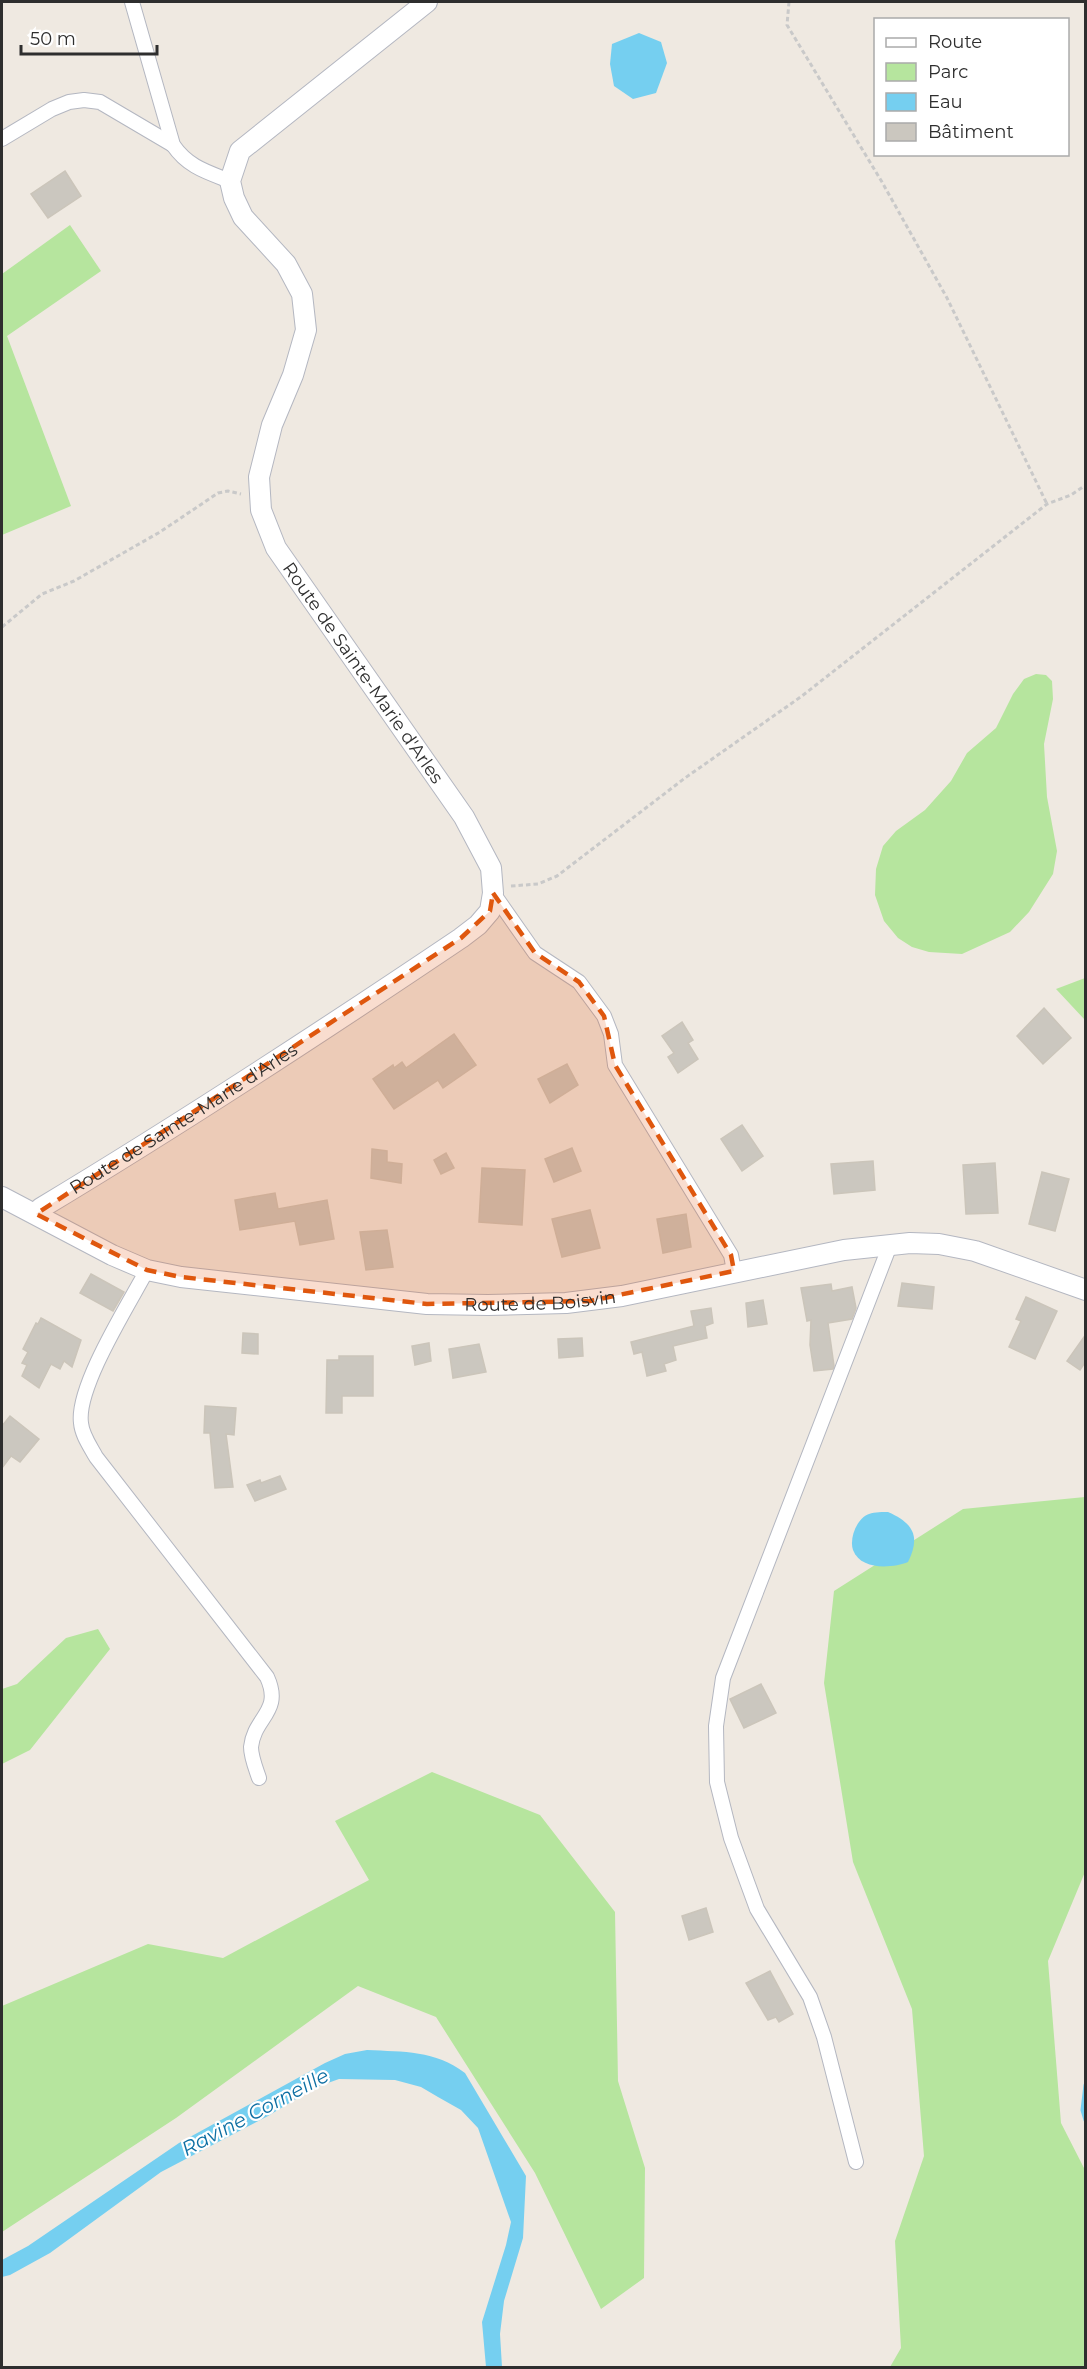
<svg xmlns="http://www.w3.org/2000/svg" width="1087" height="2369" viewBox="0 0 1087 2369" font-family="Montserrat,sans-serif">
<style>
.green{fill:#b6e59e}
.water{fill:#75cff0}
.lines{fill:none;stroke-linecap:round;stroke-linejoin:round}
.stream{stroke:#75cff0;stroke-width:5}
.building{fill:#cbc7bf;stroke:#cbc5ba;stroke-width:1.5}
.minor-casing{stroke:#b4b7c1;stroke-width:16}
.secondary-casing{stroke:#b4b7c1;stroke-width:22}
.path{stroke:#c9c9c9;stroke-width:3;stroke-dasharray:4.5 3;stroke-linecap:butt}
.minor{stroke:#fff;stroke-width:14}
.secondary{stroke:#fff;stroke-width:20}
.marked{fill:#df570e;fill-opacity:0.2;stroke:#df570e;stroke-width:4.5;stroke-dasharray:12 8;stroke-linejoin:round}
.labels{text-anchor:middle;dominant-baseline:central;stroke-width:4.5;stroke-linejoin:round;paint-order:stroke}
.street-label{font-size:18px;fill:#2e2e2e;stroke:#fff}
.water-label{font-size:20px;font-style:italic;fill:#0d6fa3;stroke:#fff}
</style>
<rect width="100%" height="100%" fill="#efe9e1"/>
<!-- green -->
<g class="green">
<path d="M70,225L101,271L7,336L71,506L2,535V274Z"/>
<path d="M1036,674L1046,675L1052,681L1053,699L1044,744L1047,797L1057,851L1053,874L1029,912L1010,932L962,954L929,952L912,947L898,938L884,921L875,895L876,869L883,846L896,831L925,810L951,781L967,753L996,728L1013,694L1024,679Z"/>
<path d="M1085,978H1086L1085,1020L1056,989Z"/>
<path d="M1085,1497V1872L1048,1961L1061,2123L1085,2170V2367H890L901,2348L895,2241L924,2156L912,2009L853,1862L824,1683L834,1591L963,1509Z"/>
<path d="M98,1629L110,1649L30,1750L2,1764V1689L17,1684L66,1638Z"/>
<path d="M432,1772L540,1815L615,1912L618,2081L645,2168L644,2278L601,2309L535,2173L436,2017L358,1986L176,2118L2,2232V2006L148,1944L223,1958L369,1880L335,1821Z"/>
</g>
<!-- water -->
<g class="water">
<path d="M639,33L661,42L667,63L656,93L633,99L614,86L610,64L612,44Z"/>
<path d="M888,1512C913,1523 921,1536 908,1562C893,1568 861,1571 853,1550C849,1538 857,1518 869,1514C875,1512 883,1512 888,1512Z"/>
<path d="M367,2050C404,2052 435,2050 465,2073L526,2176L523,2238L504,2301L500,2334L502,2367H486L482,2322L506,2245L511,2222L478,2128L461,2110L438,2097L421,2087L395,2080L339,2079L314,2088L268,2116L161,2172L50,2253L10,2275L2,2277V2260L28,2246L179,2143L325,2063L345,2054Z"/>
</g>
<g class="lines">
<!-- stream -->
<path class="stream" d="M1086,2085L1083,2110L1086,2120"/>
</g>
<!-- building -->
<g class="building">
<path d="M65,171L81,196L48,218L31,194Z"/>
<path d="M1044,1008L1071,1038L1043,1064L1017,1036Z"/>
<path d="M682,1022L693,1040L688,1043L698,1059L678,1073L668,1057L674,1053L662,1036Z"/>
<path d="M454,1034L476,1065L443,1088L438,1080L394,1109L373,1079L393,1065L394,1068L402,1062L406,1068Z"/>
<path d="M567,1064L578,1085L550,1103L538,1079Z"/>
<path d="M742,1125L763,1156L742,1171L721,1139Z"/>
<path d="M572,1148L581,1171L554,1182L545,1159Z"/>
<path d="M372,1149L387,1151V1162L402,1164L401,1183L371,1178Z"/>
<path d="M446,1153L454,1168L441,1174L434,1160Z"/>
<path d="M873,1161L875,1190L834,1194L831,1164Z"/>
<path d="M995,1163L998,1213L966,1214L963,1165Z"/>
<path d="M482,1168L525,1170L522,1225L479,1222Z"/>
<path d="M1042,1172L1069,1179L1055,1231L1029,1224Z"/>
<path d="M275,1193L278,1209L327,1200L334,1239L300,1245L295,1221L240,1230L235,1200Z"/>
<path d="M590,1210L600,1248L562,1257L552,1219Z"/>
<path d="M686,1214L691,1247L663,1253L657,1219Z"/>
<path d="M387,1230L393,1267L366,1270L360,1232Z"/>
<path d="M91,1274L124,1292L113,1311L80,1293Z"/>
<path d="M902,1283L934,1287L932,1309L898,1306Z"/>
<path d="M831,1284L832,1291L852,1287L856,1308L852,1319L828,1323L834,1366L833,1369L814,1371L810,1345L811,1320L807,1321L801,1288Z"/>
<path d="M1026,1297L1057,1311L1035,1359L1009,1347L1021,1321L1016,1319Z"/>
<path d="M763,1300L767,1324L748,1327L746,1303Z"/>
<path d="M711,1308L713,1323L705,1326L707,1338L673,1346L676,1360L664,1364L666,1371L647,1376L642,1352L634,1354L631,1342L694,1326L691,1311Z"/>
<path d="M41,1318L81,1340L72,1367L64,1361L60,1369L51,1364L39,1388L22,1376L27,1365L22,1363L28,1352L23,1349L36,1323L38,1324Z"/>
<path d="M243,1333L258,1334V1354L242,1353Z"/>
<path d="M1086,1334V1361L1080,1370L1067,1361Z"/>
<path d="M582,1338L583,1356L559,1358L558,1339Z"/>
<path d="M429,1343L431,1361L415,1365L412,1346Z"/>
<path d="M479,1344L486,1372L453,1378L449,1349Z"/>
<path d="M339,1356H373V1396H342V1413H326L327,1360H339Z"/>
<path d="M205,1406L236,1408L234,1435L226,1434L233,1487L215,1488L210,1433H204Z"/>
<path d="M10,1416L39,1439L20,1462L11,1456L2,1468V1426Z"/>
<path d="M280,1476L286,1489L255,1501L247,1485L260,1480L261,1483Z"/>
<path d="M761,1684L776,1713L744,1728L730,1699Z"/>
<path d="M706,1908L713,1932L689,1940L682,1916Z"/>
<path d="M770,1971L793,2014L779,2022L776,2017L768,2020L746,1983Z"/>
</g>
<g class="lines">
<!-- minor casing -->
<g class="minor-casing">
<g id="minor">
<path d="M132,2L173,145C188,167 207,172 230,181"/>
<path d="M2,139L52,109L69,102L84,100L100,102L173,145"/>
<path d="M493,893L535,953L579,982L604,1016L611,1034L615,1065L731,1255L734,1271"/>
<path d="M147,1270C129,1304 76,1387 81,1423C82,1435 90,1446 96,1457L267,1677C283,1712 254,1717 251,1747C251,1757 256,1769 259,1778"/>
<path d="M856,2162L824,2037L810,1997L757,1909L731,1838L717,1782L716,1726L723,1678L890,1245"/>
</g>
</g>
<!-- secondary casing -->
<g class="secondary-casing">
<g id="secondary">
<path id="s1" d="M2,1197L112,1255L147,1270L181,1277L427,1304L488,1305L566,1303L622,1296L844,1250L910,1243L939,1244L975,1251L1086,1290"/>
<path id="s2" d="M36,1214L41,1208C184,1122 323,1031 461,938L478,925L490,911L493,893L491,868L464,817L276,548L261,510L259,477L272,425L293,375L306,330L302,294L286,264L243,217L234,198L230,181L240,151L427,2"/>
</g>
</g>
<!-- path -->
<g class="path">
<path d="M789,2L787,25L882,182L947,298L1047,504"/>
<path d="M2,627L42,594L74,581L160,532L218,493L228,491L241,494"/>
<path d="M511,886L538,884L557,876L685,778L802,696L1047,504L1071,495L1086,485"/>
</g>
<!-- minor -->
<use href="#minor" class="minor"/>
<!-- secondary -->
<use href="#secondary" class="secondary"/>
</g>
<!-- marked area -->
<path class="marked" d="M493,893L535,953L579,982L604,1016L615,1065L731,1255L734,1271L590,1301L427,1304L181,1277L147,1270L36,1214L461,938L490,911Z"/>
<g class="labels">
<!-- street labels -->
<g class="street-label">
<text transform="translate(363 673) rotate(55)">Route de Sainte-Marie d'Arles</text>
<text stroke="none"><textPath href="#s2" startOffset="176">Route de Sainte-Marie d'Arles</textPath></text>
<text stroke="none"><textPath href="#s1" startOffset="558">Route de Boisvin</textPath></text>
</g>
<!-- water labels -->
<g class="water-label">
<text transform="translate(255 2112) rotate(-28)">Ravine Corneille</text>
</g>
</g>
<!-- border -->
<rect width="1087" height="2369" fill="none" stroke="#2e2e2e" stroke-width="6"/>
<!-- legend -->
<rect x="874" y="18" width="195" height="138" fill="#ffffff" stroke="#ababab" stroke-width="1.5"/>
<rect x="886" y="38" width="30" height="9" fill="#ffffff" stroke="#ababab" stroke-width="1.5"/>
<text x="928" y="48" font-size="18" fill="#2e2e2e">Route</text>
<rect x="886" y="63" width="30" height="18" fill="#b6e59e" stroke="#ababab" stroke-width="1.5"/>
<text x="928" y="78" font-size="18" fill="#2e2e2e">Parc</text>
<rect x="886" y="93" width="30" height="18" fill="#75cff0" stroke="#ababab" stroke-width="1.5"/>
<text x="928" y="108" font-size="18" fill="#2e2e2e">Eau</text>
<rect x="886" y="123" width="30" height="18" fill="#cbc7bf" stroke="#ababab" stroke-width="1.5"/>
<text x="928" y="138" font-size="18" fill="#2e2e2e">Bâtiment</text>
<!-- scale -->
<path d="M21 45v9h136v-9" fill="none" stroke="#2e2e2e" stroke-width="3"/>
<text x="30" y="45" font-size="18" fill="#2e2e2e" stroke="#ffffff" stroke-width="4.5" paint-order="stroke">50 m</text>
</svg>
